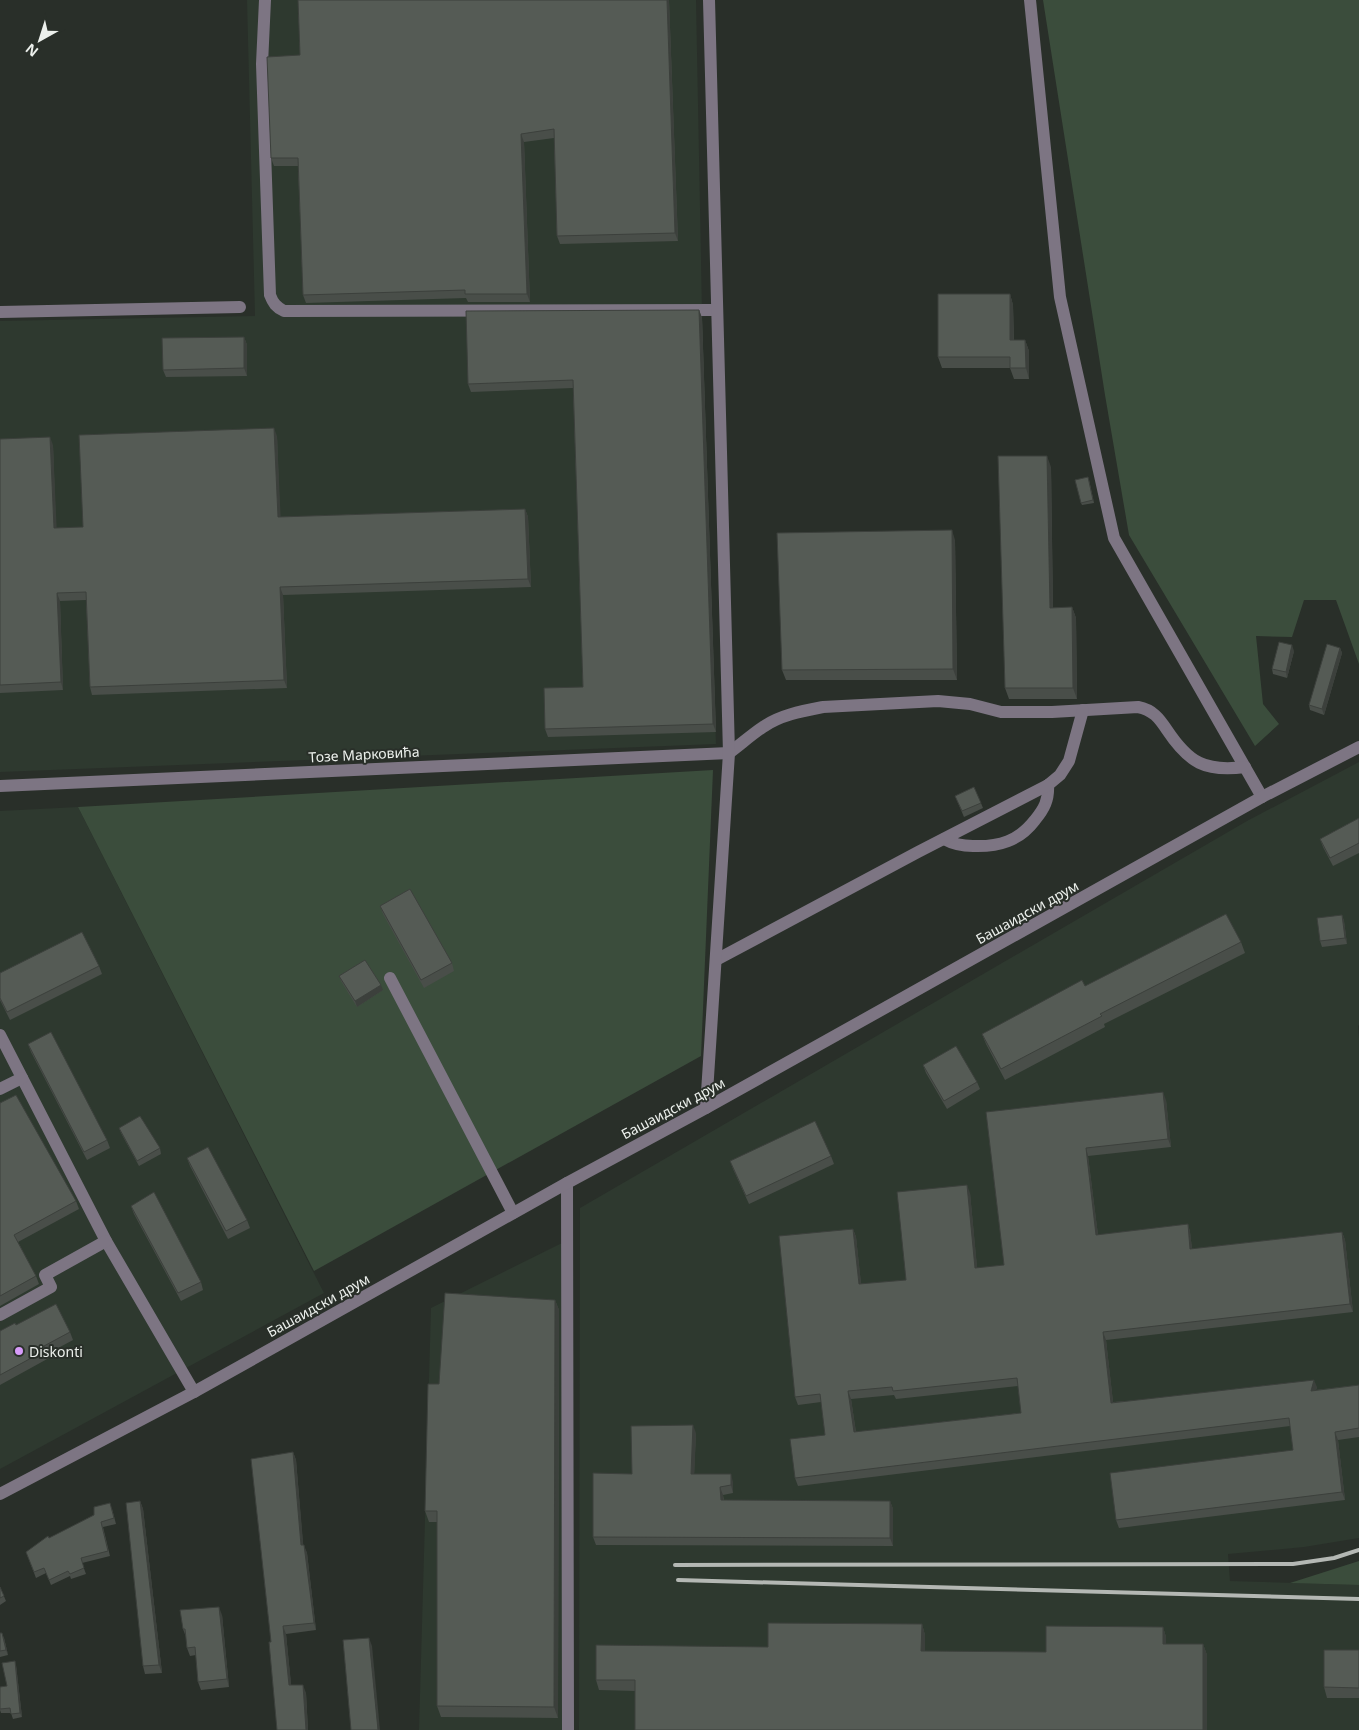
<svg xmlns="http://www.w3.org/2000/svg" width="1359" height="1730" viewBox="0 0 1359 1730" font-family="'Noto Sans',sans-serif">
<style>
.built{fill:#2e392f}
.green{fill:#3b4d3c}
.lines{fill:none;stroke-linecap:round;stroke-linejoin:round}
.minor{stroke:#7d7583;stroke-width:12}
.rail{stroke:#b4b8b4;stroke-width:4}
.wall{fill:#494e49;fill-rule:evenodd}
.shaded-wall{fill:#3c403c}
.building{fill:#555b55;stroke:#3c403c;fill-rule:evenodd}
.poi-dot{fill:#d79bf9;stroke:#292f29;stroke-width:2}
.labels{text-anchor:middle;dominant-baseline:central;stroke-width:4;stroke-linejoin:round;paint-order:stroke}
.street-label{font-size:14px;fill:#ecf0ec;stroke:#292f29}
.poi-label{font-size:14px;fill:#ecf0ec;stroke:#292f29;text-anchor:start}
</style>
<rect width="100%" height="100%" fill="#292f29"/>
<!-- built -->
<g class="built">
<path d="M247,0H696L702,312L716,744L0,772V321L255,316Z"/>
<path d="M1359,762V1025L1358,1026L1359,1038V1538L1304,1547L1228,1554L1230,1581L1359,1585V1730H579L580,1208L1247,821Z"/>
<path d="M78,807L324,1293L0,1469V811Z"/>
<path d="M562,1243L564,1730H419L431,1308Z"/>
</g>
<!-- green -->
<g class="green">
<path d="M1043,0H1359V664L1336,600H1304L1292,637L1256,636L1263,704L1279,724L1255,746L1129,535L1105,395Z"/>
<path d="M713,770L701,1056L314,1271L78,807Z"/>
<path d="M1359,1561V1585L1290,1583Z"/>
</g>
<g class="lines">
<!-- minor -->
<g class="minor">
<path d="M265,0L262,64L270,295C273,303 276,307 284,311L717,310"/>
<path d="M1030,0L1060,297L1114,538L1262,797"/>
<path d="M0,312L240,307"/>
<path d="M0,786L729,753C740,745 751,735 763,727C780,715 802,711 823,707L938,701L970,704L1001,712H1052L1138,707C1153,710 1159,718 1167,730C1189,763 1205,772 1245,767"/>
<path d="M944,839C953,844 963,846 973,846C999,847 1019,841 1035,820C1044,809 1049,800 1048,785"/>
<path d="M716,960L918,852L1048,785L1060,775L1069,761L1083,710"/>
<path d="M390,978L513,1213"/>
<path d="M0,1035L106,1241L194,1392"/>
<path d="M0,1089L22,1078"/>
<path d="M706,1108L729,753L709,0"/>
<path d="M567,1183L568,1730"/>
<path d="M0,1315L51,1287L45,1275L106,1241"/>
<path d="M0,1494L194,1392L567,1183L706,1108L1262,797L1359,747"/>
</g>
<!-- rail -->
<g class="rail">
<path d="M675,1565L1293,1564L1334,1558L1359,1550"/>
<path d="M678,1580L1359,1599"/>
</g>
</g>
<!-- wall -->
<g class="wall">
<path d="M298,0H669L678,241L560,244L557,236L554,138L524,142L530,302H468L466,298L306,303L303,295L298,166H274L271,158L300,55Z"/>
<path d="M1010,294L1013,305L1014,340H1025L1029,351V379H1014L1010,368H942L938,357Z"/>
<path d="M699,310L702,318L716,732L548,737L545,729L583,687L573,388L471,392L468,384Z"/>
<path d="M244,337L247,345V376L166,377L163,370Z"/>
<path d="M277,436L280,517L525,509L528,517L531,587L283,595L287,688L92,695L90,687L86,600L60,601L63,690L0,693V439L53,445L56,528L83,527Z"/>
<path d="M1051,467L1053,608L1072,607L1076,618L1077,699H1009L1005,688Z"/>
<path d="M1089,480L1094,503L1082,505L1081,503Z"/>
<path d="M955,540L957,680H786L782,670Z"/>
<path d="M1340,648L1342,653L1324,715L1310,710L1309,705Z"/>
<path d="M1294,651L1287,678L1273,674L1272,669Z"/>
<path d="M955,796L981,803L983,808L964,817Z"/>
<path d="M1359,818V853L1333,866L1323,847L1320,839Z"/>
<path d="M380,906L452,963L454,971L424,988L383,914Z"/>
<path d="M1342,915L1344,921L1347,944L1322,947L1320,941Z"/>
<path d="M1241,942L1245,953L1104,1024L1105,1027L1005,1080L986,1044L982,1034L1085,986Z"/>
<path d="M99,966L102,974L10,1020L0,1000V973Z"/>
<path d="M339,976L383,990L357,1007L341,981Z"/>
<path d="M28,1044L107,1140L110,1148L87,1160L31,1052Z"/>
<path d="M923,1065L977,1082L980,1089L947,1109L926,1073Z"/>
<path d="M1166,1100L1171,1147L1088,1156L1098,1235L1188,1224L1190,1232L1192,1249L1342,1232L1345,1240L1353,1312L1106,1340L1113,1402L1317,1387L1316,1390L1359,1385V1437L1338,1440L1345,1500L1119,1528L1116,1520L1293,1450L1290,1426L798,1486L795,1478L825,1435L821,1402L798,1405L795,1397L853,1229L856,1237L861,1284L906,1280L970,1193L977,1268L1004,1265L986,1112ZM1018,1386L1021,1413L856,1432L851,1399L894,1395L896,1399Z"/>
<path d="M0,1103L76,1201L79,1209L18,1242L36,1276L39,1284L0,1306Z"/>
<path d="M119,1128L160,1148L161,1154L139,1166L121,1133Z"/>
<path d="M831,1156L834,1164L749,1204L733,1169L730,1161Z"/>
<path d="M187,1158L247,1220L250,1228L228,1239L190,1166Z"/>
<path d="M131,1206L201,1282L203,1290L181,1301L134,1214Z"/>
<path d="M555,1300L559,1310L558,1718L441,1717L437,1706V1522H429L425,1511L439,1384Z"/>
<path d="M16,1325L70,1332L73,1340L47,1354L49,1358L0,1385V1331Z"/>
<path d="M696,1433L694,1474L733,1482V1493L723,1495L724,1500L890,1501L893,1509V1546L596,1545L593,1537L632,1474Z"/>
<path d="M293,1452L296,1460L303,1545L307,1553L316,1630L286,1634L291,1685L306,1693L308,1730H277L271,1642Z"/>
<path d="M140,1501L143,1509L162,1673L145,1674L143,1666Z"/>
<path d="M112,1509L116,1524L103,1527L110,1556L82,1563L86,1574L71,1579L70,1576L51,1585L46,1573L36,1578L26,1552L49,1538Z"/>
<path d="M0,1587L6,1601L0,1605Z"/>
<path d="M222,1615L229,1687L201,1690L198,1682L196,1655L190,1656L187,1648L186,1637L183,1629Z"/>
<path d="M922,1624L925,1635V1651L1046,1652L1163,1627L1166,1637V1644H1203L1207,1655V1730H635V1691L599,1690L596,1680L768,1647Z"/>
<path d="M0,1633L4,1638L8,1655L0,1657Z"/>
<path d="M1359,1650V1698H1327L1324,1687Z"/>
<path d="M16,1665L22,1717L13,1719L11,1713H1L0,1710V1687L7,1686Z"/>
</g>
<!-- shaded-wall -->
<g class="shaded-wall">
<path d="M667,0H669L678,241L675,233Z"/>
<path d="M521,134L524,142L530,302L527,294Z"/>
<path d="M1010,294L1013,305L1014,351L1010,340Z"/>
<path d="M699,310L702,318L716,732L713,724Z"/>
<path d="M244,337L247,345V376L244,368Z"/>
<path d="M1025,340L1029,351V379L1026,368Z"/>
<path d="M274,428L277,436L281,525L278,517Z"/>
<path d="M50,437L53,445L57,536L54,528Z"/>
<path d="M1047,456L1051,467L1053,618L1050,608Z"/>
<path d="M525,509L528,517L531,587L528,579Z"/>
<path d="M952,530L955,540L957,680L953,669Z"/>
<path d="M280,587L283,595L287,688L284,680Z"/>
<path d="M57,593L60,601L63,690L61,682Z"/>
<path d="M1072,607L1076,618L1077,699L1073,688Z"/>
<path d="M1292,645L1294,651L1287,678L1286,672Z"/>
<path d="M1340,648L1342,653L1324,715L1322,709Z"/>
<path d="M1342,915L1344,921L1347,944L1345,938Z"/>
<path d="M381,985L383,990L357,1007L355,1001Z"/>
<path d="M1163,1092L1166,1100L1171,1147L1168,1139Z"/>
<path d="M1086,1148L1088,1156L1099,1243L1096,1235Z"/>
<path d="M967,1185L970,1193L978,1276L975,1268Z"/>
<path d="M1188,1224L1190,1232L1193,1257L1190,1249Z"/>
<path d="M853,1229L856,1237L862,1292L859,1284Z"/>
<path d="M1342,1232L1345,1240L1353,1312L1350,1304Z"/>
<path d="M555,1300L559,1310L558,1718L554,1707Z"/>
<path d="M1103,1332L1106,1340L1114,1411L1111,1403Z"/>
<path d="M1314,1380L1317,1387L1314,1399L1311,1391Z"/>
<path d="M848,1391L851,1399L857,1440L854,1432Z"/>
<path d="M693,1425L696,1433L694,1482L691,1474Z"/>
<path d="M1335,1432L1338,1440L1345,1500L1342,1492Z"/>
<path d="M293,1452L296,1460L304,1553L301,1545Z"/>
<path d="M731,1474L733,1482V1493L731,1485Z"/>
<path d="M720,1487L723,1495L724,1508L721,1500Z"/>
<path d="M140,1501L143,1509L162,1673L159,1665Z"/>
<path d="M890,1501L893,1509V1546L890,1538Z"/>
<path d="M304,1545L307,1553L316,1630L314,1623Z"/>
<path d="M219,1607L222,1615L229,1687L227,1679Z"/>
<path d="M922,1624L925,1635V1661L921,1651Z"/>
<path d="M283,1626L286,1634L292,1693L289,1685Z"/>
<path d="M1163,1627L1166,1637V1654L1163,1644Z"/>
<path d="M2,1633L4,1638L8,1655L6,1650Z"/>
<path d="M369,1638L372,1646L380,1730H378Z"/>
<path d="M1203,1644L1207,1655V1730H1203Z"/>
<path d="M15,1661L16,1665L22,1717L20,1713Z"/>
<path d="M303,1685L306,1693L308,1730H306Z"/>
</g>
<!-- building -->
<g class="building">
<path d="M298,0H667L675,233L557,236L554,129L521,134L527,294H465V290L303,295L298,158H271L267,57L300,55Z"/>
<path d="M938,294H1010V340H1025L1026,368H1010V357H938Z"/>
<path d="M699,310L713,724L545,729L544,688L583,687L573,380L468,384L466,311Z"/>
<path d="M244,337V368L163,370L162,338Z"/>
<path d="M274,428L278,517L525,509L528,579L280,587L284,680L90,687L86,592L57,593L61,682L0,685V439L50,437L54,528L83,527L79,435Z"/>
<path d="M998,456H1047L1050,608L1072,607L1073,688H1005Z"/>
<path d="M1088,477L1093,500L1081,503L1075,480Z"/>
<path d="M952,530L953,669L782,670L777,533Z"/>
<path d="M1279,642L1292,645L1286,672L1272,669Z"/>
<path d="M1327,644L1340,648L1322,709L1309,705Z"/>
<path d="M974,787L981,803L962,811L955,796Z"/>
<path d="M1359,818V843L1330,858L1320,839Z"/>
<path d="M410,889L452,963L421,980L380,906Z"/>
<path d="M1226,914L1241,942L1100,1014L1102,1016L1001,1069L982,1034L1082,980L1085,986Z"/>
<path d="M1342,915L1345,938L1320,941L1317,918Z"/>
<path d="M82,932L99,966L7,1012L0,998V973Z"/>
<path d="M365,960L381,985L355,1001L339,976Z"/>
<path d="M51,1032L107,1140L84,1152L28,1044Z"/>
<path d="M956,1046L977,1082L944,1101L923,1065Z"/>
<path d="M1163,1092L1168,1139L1086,1148L1096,1235L1188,1224L1190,1249L1342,1232L1350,1304L1103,1332L1111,1403L1314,1380L1311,1391L1359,1385V1428L1335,1432L1342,1492L1116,1520L1110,1473L1293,1450L1289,1418L795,1478L790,1439L825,1435L820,1394L795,1397L779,1236L853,1229L859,1284L906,1280L897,1192L967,1185L975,1268L1004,1265L986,1112ZM1017,1378L1021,1413L854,1432L848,1391L892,1387L893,1391Z"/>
<path d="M16,1095L76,1201L14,1235L36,1276L0,1296V1103Z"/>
<path d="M140,1116L160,1148L137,1161L119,1128Z"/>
<path d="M815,1121L831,1156L746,1196L730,1161Z"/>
<path d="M208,1147L247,1220L226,1231L187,1158Z"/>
<path d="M154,1192L201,1282L178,1293L131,1206Z"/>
<path d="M445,1293L555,1300L554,1707L437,1706V1511H425L428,1384H439Z"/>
<path d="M56,1304L70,1332L44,1346L46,1350L0,1375V1331L15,1323L16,1325Z"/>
<path d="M693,1425L691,1474H731V1485L720,1487L721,1500L890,1501V1538L593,1537V1473L632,1474L631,1426Z"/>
<path d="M293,1452L301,1545H304L314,1623L283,1626L289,1685H303L306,1730H277L269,1642H271L251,1459Z"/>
<path d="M140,1501L159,1665L143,1666L126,1503Z"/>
<path d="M110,1503L114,1518L101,1522L108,1551L81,1558L84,1568L70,1574L68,1571L49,1580L44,1568L34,1572L26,1552L48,1536L49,1538L94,1515V1507Z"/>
<path d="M0,1587L4,1596L0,1598Z"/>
<path d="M219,1607L227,1679L198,1682L195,1647L187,1648L185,1629H183L180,1610Z"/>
<path d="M768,1623L922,1624L921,1651L1046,1652V1626L1163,1627V1644H1203V1730H635V1680H596V1645L768,1647Z"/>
<path d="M0,1633H2L6,1650L0,1651Z"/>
<path d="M369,1638L378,1730H351L343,1640Z"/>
<path d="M1324,1650H1359V1688L1324,1687Z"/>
<path d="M15,1661L20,1713L11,1714L10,1708L0,1709V1687L7,1686L2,1663Z"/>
</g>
<!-- markers -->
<circle class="poi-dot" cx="19" cy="1351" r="5"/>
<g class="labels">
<!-- street labels -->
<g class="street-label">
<text transform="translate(364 754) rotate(-3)">Тозе Марковића</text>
<text transform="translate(1027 912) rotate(-29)">Башаидски друм</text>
<text transform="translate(673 1108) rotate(-28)">Башаидски друм</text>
<text transform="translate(318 1305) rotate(-29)">Башаидски друм</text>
</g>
<!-- poi labels -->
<g class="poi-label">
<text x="29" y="1351">Diskonti</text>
</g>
</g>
<!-- north arrow -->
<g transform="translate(40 40) rotate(219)" stroke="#292f29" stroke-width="4" paint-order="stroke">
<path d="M0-4L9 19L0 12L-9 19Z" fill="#ecf0ec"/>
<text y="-8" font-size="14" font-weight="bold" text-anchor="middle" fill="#ecf0ec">N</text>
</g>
</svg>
